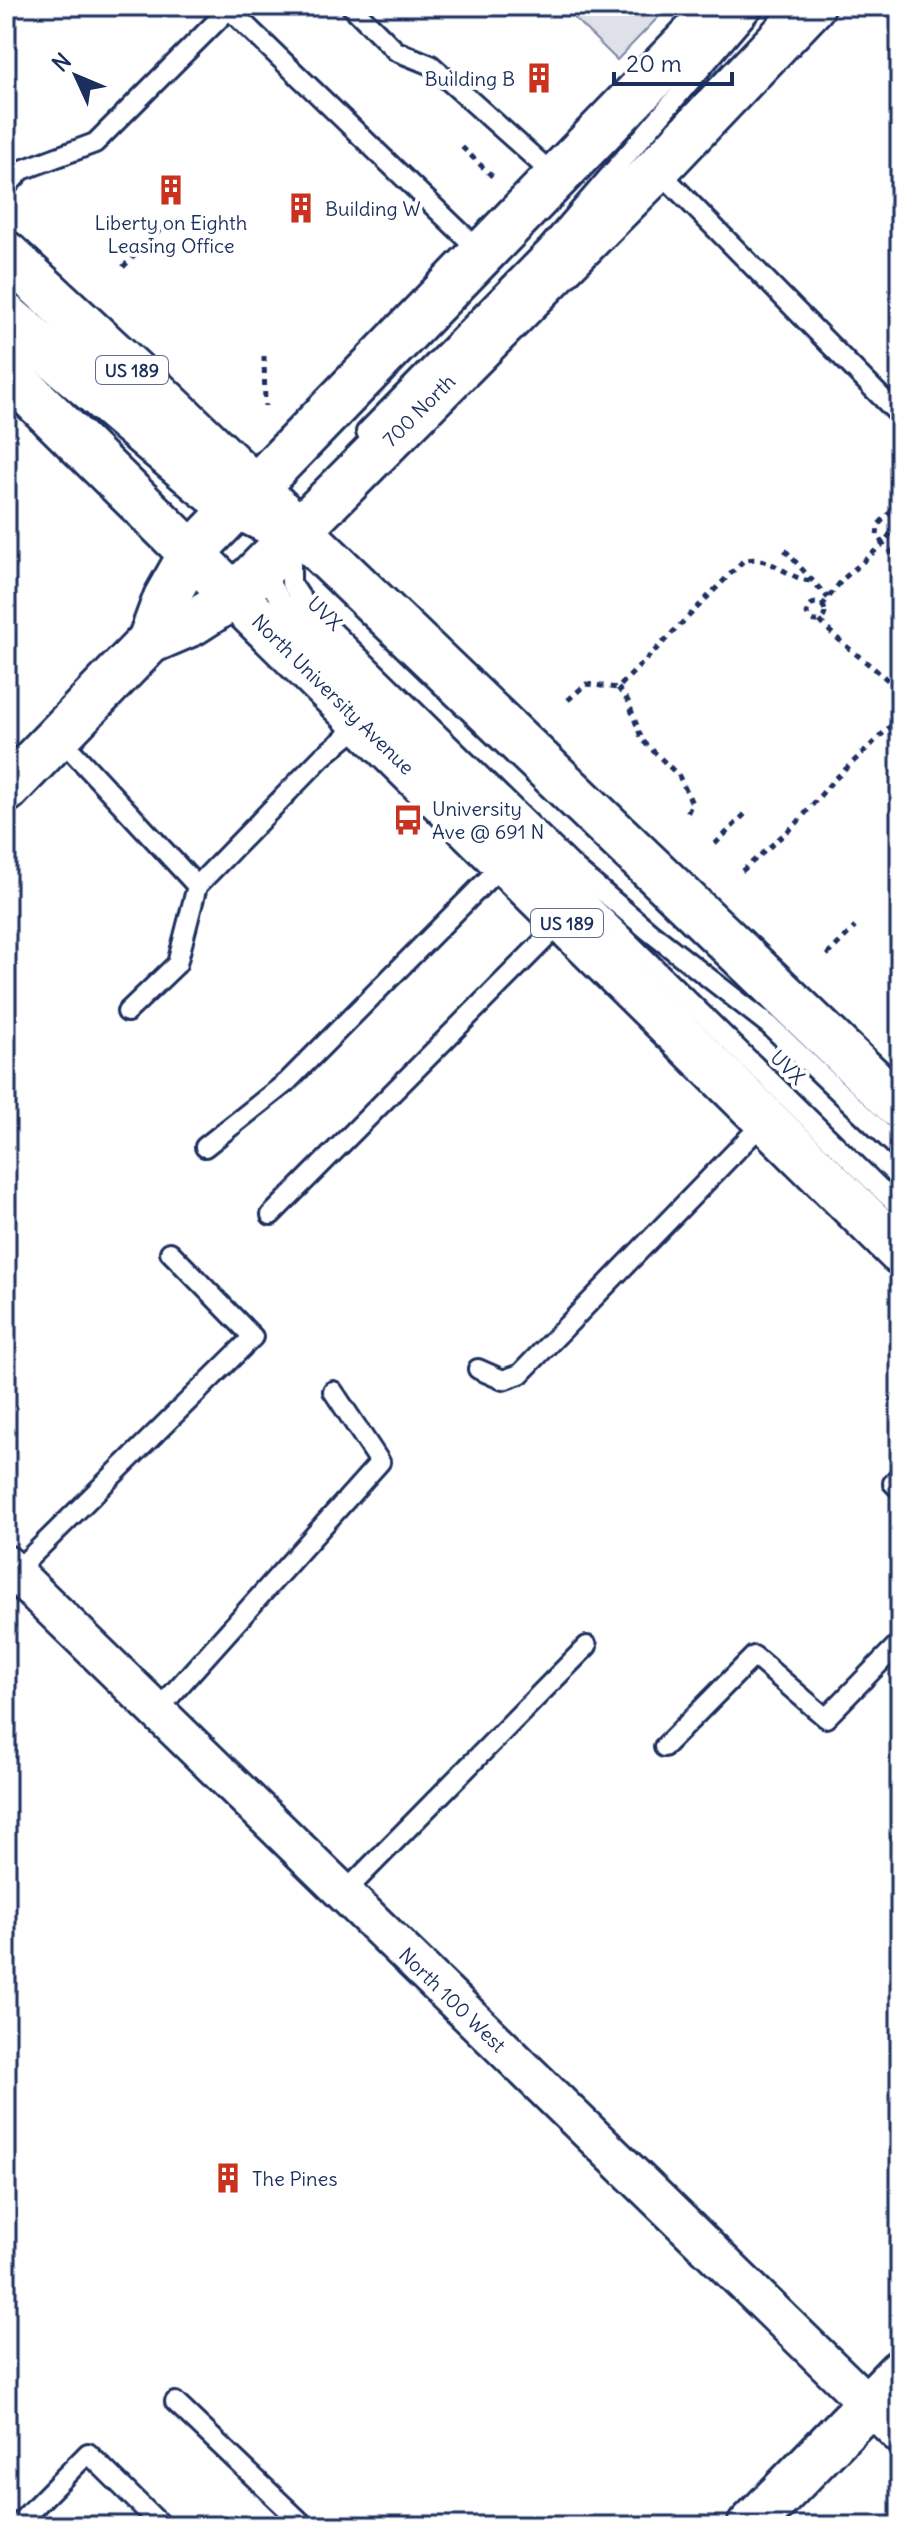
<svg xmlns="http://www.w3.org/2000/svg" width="906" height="2532" viewBox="0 0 906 2532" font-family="Delius,sans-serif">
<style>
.green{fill:#dee1e7;stroke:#7c88a2;stroke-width:2}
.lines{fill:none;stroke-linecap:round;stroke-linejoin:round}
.service-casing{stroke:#1b2f5e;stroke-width:24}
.minor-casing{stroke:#1b2f5e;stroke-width:42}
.tertiary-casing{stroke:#1b2f5e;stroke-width:50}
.secondary-casing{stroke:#1b2f5e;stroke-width:50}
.trunk-casing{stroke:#1b2f5e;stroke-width:50}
.path{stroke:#1b2f5e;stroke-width:5;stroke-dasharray:6 6;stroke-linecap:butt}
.service{stroke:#fff;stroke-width:18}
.minor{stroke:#fff;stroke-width:36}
.tertiary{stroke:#fff;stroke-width:44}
.secondary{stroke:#fff;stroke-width:44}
.trunk{stroke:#fff;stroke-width:44}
.labels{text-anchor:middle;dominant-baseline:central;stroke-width:8;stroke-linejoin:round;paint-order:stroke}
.shield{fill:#fff;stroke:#5f6d8e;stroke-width:2}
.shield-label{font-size:18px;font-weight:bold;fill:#1b2f5e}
.poi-label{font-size:20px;fill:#1b2f5e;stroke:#fff;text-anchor:start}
.street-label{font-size:20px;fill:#1b2f5e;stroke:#fff}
</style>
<rect width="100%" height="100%" fill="#fff"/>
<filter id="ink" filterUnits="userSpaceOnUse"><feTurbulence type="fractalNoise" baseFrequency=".0125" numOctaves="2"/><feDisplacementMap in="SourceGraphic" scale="16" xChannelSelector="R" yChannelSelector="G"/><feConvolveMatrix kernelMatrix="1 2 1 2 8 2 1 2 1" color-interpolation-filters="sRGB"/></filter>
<g filter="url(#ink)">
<!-- green -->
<path class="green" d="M562,6H669L617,60Z"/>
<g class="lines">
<!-- service casing -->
<g class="service-casing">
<g id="service">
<path d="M351,6L396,51L431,65L556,177"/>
<path d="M229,9L482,253"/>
<path d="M657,169L900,416"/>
<path d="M6,187L22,170L95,143L232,6"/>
<path d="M366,432L547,248L755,6"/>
<path d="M291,548V583L305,604L576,869L650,932L769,1025L900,1150"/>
<path d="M267,564L272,587L282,602L900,1208"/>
<path d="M58,736L197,886L322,757L362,724"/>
<path d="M127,1012L177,964L197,886"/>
<path d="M205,1147L287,1082L505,862"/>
<path d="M271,1215L564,920"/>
<path d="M478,1369L503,1380L520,1374L765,1121"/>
<path d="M900,1475L893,1483L900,1490"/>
<path d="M15,1572L253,1337L170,1252"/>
<path d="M157,1711L380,1462L333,1391"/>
<path d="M664,1747L754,1656L826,1718L900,1642"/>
<path d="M344,1893L587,1646"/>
<path d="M175,2402L305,2526"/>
<path d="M16,2526L88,2453L162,2526"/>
</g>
</g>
<!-- minor casing -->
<g class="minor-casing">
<g id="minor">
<path id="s1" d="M6,1564L900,2435"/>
</g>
</g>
<!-- tertiary casing -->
<g class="tertiary-casing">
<g id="tertiary">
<path d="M150,641L192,623L234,596"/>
<path d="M6,790L150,641L166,598L191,554"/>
<path d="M750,2526L900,2372"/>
</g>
</g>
<!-- secondary casing -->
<g class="secondary-casing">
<g id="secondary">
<path d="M191,554L722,6"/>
<path id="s2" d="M234,596L657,169L812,6"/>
</g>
</g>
<!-- trunk casing -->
<g class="trunk-casing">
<g id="trunk">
<path d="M6,254L155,392L900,1107"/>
<path d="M6,316L201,482L223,499L270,522"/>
<path id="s3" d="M6,371L900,1252"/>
</g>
</g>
<!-- path -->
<g class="path">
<path d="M462,147L495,179"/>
<path d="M123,267L160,230"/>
<path d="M264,356L265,406"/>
<path d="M900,502L878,525L877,536L883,544L900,520"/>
<path d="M785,550L828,598"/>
<circle cx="816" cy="612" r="9"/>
<path d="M822,606L842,580L883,544L894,554"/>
<path d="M820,621C844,648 875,666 900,692"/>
<path d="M618,688L628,701L642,740L679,776L692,803L686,816"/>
<path d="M568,700L586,684L618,688L743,561C771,552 788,582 815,581"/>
<path d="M715,844L749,810"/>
<path d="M742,871L797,823L830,784L900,717"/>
<path d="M827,955L855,927"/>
</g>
<!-- service -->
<use href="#service" class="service"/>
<!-- minor -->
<use href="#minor" class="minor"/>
<!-- tertiary -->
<use href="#tertiary" class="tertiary"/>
<!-- secondary -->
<use href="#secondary" class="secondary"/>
<!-- trunk -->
<use href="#trunk" class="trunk"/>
</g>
</g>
<!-- icons -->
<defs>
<g id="building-bare" transform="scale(2.4)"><path d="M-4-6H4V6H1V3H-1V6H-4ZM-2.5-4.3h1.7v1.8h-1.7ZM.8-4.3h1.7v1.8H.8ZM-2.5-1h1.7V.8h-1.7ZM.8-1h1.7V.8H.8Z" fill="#c8321e" stroke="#fff" stroke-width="2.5" paint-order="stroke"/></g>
<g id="bus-bare" transform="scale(2.4)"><path d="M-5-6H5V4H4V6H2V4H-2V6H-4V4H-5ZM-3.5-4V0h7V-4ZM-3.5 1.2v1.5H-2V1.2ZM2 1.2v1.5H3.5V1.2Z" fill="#c8321e" stroke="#fff" stroke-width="2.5" paint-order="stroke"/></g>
</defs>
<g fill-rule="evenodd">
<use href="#building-bare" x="539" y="78"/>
<use href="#building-bare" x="171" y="190"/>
<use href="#building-bare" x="301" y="208"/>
<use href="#bus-bare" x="408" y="820"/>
<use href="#building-bare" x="228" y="2178"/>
</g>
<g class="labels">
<!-- shield labels -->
<g class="shield">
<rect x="96" y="356" width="72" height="28" rx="6"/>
<rect x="531" y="909" width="72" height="28" rx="6"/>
</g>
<g class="shield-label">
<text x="132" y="370">US 189</text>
<text x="567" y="923">US 189</text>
</g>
<!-- poi labels -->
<g class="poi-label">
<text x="515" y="78" text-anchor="end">Building B</text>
<text x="325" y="208">Building W</text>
<text x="171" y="222" text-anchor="middle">Liberty on Eighth<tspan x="171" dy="23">Leasing Office</tspan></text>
<text x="432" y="808">University<tspan x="432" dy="23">Ave @ 691 N</tspan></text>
<text x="252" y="2178">The Pines</text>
</g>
<!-- street labels -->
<g class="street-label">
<text stroke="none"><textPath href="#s2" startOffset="262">700 North</textPath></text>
<text transform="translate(325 613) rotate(44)">UVX</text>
<text stroke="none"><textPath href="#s3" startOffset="460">North University Avenue</textPath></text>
<text transform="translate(788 1067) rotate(45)">UVX</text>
<text stroke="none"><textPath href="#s1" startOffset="624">North 100 West</textPath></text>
</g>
</g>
<!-- margin -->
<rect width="906" height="2532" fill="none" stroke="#fff" stroke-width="32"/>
<rect x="16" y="16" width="874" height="2500" fill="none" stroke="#1b2f5e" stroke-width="3" filter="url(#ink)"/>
<!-- north arrow -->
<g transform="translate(76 76) rotate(314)" stroke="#ffffff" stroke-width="6" paint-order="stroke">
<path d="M0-6L14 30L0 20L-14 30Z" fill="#1b2f5e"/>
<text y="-12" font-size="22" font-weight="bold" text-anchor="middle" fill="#1b2f5e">N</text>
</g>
<!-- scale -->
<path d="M614 72v12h118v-12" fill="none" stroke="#1b2f5e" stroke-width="4"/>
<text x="626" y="72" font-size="24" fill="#1b2f5e" stroke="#ffffff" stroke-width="6" paint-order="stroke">20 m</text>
</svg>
